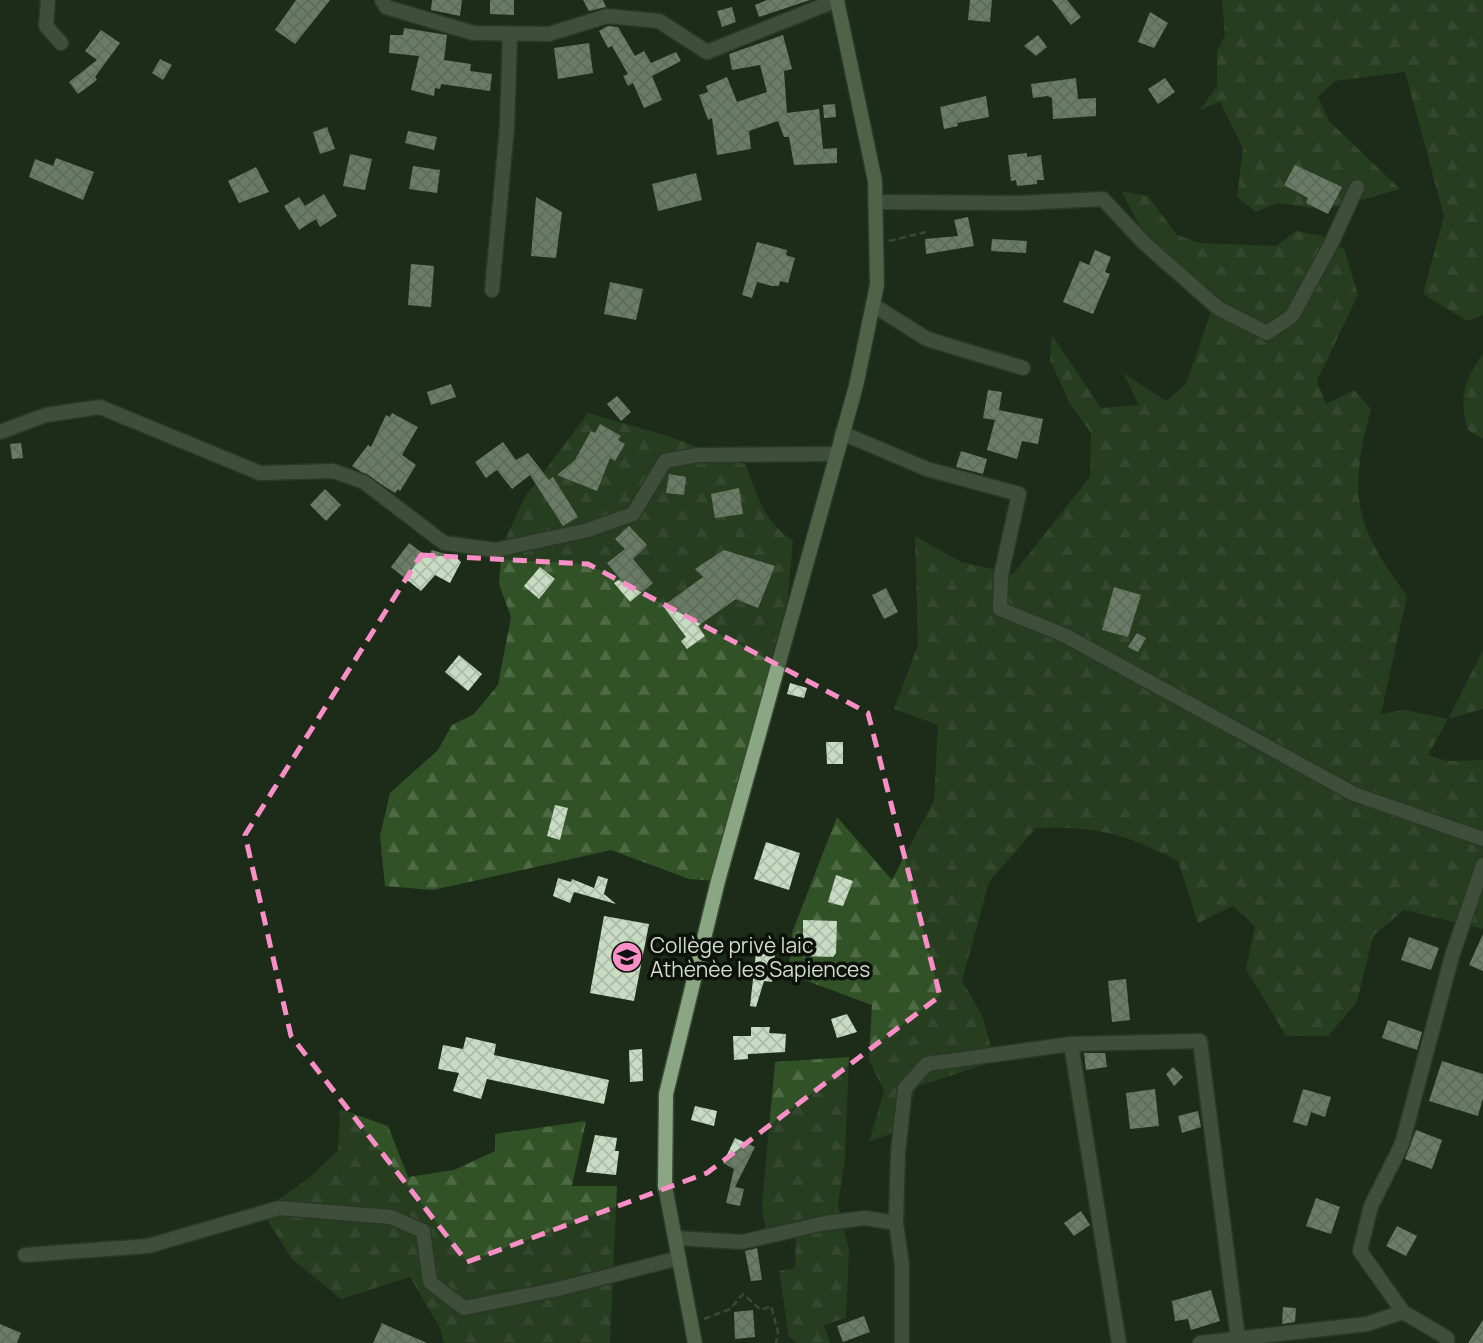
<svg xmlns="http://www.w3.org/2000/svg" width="1483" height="1343" viewBox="0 0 1483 1343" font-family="Manrope,sans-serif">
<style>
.forest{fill:url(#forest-firs)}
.building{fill:url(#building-cross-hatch)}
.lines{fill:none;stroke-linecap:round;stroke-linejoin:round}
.street-casing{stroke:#3a4836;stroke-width:17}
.secondary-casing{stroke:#3a4836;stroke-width:17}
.path{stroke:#5c6959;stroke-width:2.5;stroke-dasharray:7 3.5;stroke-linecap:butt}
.street{stroke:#667861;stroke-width:14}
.secondary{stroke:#8aa682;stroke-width:14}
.marked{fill:none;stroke:#fa8fc7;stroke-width:5;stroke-dasharray:14 9;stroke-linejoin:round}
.labels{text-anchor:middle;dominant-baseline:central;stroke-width:7;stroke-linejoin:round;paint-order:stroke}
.poi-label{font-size:21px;fill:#d1dace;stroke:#0c120a;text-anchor:start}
</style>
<defs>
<pattern id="forest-firs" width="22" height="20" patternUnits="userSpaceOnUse" patternTransform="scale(1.75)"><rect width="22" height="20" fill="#315226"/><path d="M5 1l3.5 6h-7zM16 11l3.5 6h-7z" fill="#4e6a44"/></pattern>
<pattern id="building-cross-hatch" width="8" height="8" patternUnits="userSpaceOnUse" patternTransform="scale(1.75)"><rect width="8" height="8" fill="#c8dbc3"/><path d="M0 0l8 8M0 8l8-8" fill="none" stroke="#adbca8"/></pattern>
</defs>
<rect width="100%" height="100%" fill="#1d2c19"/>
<!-- forest -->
<g class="forest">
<path d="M1222,0H1483V315L1467,321L1423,294L1444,216L1405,72L1335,81L1318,97L1329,121L1400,189L1326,210L1278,203L1256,212L1237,197L1243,148L1220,102L1200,110L1217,86V51L1225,35Z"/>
<path d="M1121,191L1148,196L1177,235L1200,243L1276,246L1296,231L1322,236L1344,249L1358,295L1317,381L1326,404L1354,390L1371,409C1348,496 1354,524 1407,596L1381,714L1405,710L1448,719L1483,650V709L1448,719L1428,755L1447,761L1483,760V929L1404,910L1373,936L1357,1002L1328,1036H1286L1246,969L1255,926L1233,906L1198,923L1178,861C1124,833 1097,826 1036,828L989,882L962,981L982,1015L995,1061L916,1087L903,1129L869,1142L884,1091L869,1060L872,1005L788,974L792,933L837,817L892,880L934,800L938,725L894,709L918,645L915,536L961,562L1013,574L1090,477L1091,433L1070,404L1050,360L1052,335L1101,408L1139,405L1123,373L1166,401L1186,384L1212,309L1192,297L1188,272L1144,234Z"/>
<path d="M1483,353V439L1468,430C1458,395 1464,383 1483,353Z"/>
<path d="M588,413L668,436L746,465C758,498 763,520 793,541L784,638L718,881L689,879L611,850L433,890L385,886L380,836L390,793L438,750L452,725L474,714L498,685L511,617L499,584L502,546L525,497Z"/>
<path d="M849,1057L845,1160L838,1204L849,1251L846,1318L824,1325L830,1343H797L789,1337L779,1271L795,1268L796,1232H766L762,1205L775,1062Z"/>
<path d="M340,1109L388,1126L408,1177L454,1170L495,1151V1134L586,1121L572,1186H617L610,1343H444L440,1328L410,1277L341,1299L292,1259L262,1212L310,1177L338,1150Z"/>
</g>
<!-- building -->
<g class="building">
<path d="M296,0H330L295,44L275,30Z"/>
<path d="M432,0H462L460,16L431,10Z"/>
<path d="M490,0H514V15L490,14Z"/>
<path d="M583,0H603L606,7L589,11Z"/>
<path d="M767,0H810L759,17L755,5Z"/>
<path d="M970,0H992L990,22L968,20Z"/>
<path d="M1052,0H1067L1081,17L1071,25Z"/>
<path d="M732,7L736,22L722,27L717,11Z"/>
<path d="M1150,12L1168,23L1154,48L1138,42Z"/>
<path d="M608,26L618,27L635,56L644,51L651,63L676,52L681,61L652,76L662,100L644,108L633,83L628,86L623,76L628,74L612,46L608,48L599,31Z"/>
<path d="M404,28L447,35L444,60L471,64L470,71L492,74L490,91L441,84L440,89L435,88L434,96L411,90L419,56L389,53L390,35H403Z"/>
<path d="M101,30L120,43L95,77L97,80L78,94L69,82L97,60L85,51Z"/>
<path d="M783,35L792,69L784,71L787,113L819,109L823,149L837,148V163L794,165L789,137H784L778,121L749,131L751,149L717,155L712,118L708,120L699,95L708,92L706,86L727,77L737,102L767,92L760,65L732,70L729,54Z"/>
<path d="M1038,35L1047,47L1036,56L1024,46Z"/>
<path d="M589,43L593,73L558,79L554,48Z"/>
<path d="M160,59L172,65L163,80L152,73Z"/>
<path d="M1076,78L1078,99L1096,98V116L1053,119L1052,98L1047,96L1033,98L1031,84Z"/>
<path d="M1165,78L1175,92L1158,104L1148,89Z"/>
<path d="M986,96L989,117L957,123L958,126L944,129L940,107Z"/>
<path d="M835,104L836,117L824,118L823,105Z"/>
<path d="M327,127L335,149L320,154L313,132Z"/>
<path d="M408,131L437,137L434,150L405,143Z"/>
<path d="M1027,153V157L1041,155L1044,180H1037V184L1017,186L1016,180L1011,181L1008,155Z"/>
<path d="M350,154L372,159L365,190L343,186Z"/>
<path d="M56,158L94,172L83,200L29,177L35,159L53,166Z"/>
<path d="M1295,165L1342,187L1328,214L1306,203L1308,198L1284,185Z"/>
<path d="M413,166L440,170L437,193L409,189Z"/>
<path d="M256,167L269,192L239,203L228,181Z"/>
<path d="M696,173L702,200L658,211L652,184Z"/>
<path d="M324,194L337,216L320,227L316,219L299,230L284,206L299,197L305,206Z"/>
<path d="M536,197L562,212L556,258L531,256Z"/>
<path d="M968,217L974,246L926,254L925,239L958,236L954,220Z"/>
<path d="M992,239L1027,241L1026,253L991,251Z"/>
<path d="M757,242L787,250L786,255L795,258L788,283L780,281L779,286H772L757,282L752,298L742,295Z"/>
<path d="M1095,250L1111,257L1105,272L1110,274L1093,314L1063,302L1080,261L1089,265Z"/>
<path d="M411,264L434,266L431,307L408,305Z"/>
<path d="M610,282L643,289L636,320L604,314Z"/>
<path d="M451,384L456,397L431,405L427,392Z"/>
<path d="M988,390L1002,392L999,410L1043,419L1038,444L1022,441L1017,459L987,450L995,420L983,418Z"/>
<path d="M617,396L631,412L621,421L607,404Z"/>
<path d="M392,413L418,427L402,455L416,465L400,491L398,489L395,493L352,466L368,445L371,447L386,415L390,417Z"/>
<path d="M600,424L621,436L618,440L625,444L615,461L610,458L597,491L557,475L575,460L591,431L595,433Z"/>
<path d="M503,442L516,460L528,453L549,480L553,477L578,517L563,526L530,475L512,489L497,470L486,478L475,462Z"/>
<path d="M21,443L23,458L12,459L10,444Z"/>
<path d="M961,451L987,459L983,474L956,467Z"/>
<path d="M669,474L686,477L684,495L666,493Z"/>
<path d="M739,488L743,514L715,518L711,494Z"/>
<path d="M325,489L341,505L326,521L310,505Z"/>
<path d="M629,526L647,545L633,559L653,583L630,602L614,583L620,579L607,563L625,549L615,539Z"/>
<path d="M409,543L428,557L432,550L456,557L461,562L450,583L435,575L421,591L391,567Z"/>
<path d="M724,550L775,566L758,608L736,599L698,626L705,636L687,649L681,641L686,637L663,606L703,577L695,569Z"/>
<path d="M540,567L555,579L539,599L524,586Z"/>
<path d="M1114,587L1141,595L1128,637L1102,630Z"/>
<path d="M886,588L898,612L884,619L872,595Z"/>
<path d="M1137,633L1146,638L1138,652L1128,647Z"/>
<path d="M459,655L482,674L468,691L445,672Z"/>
<path d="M790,683L807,688L804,698L787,694Z"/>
<path d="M826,742H843V764H827Z"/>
<path d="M555,805L568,808L560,840L547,836Z"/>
<path d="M766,842L800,853L789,890L754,879Z"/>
<path d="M836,875L853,881L843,906L828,902Z"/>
<path d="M598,876L608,879L604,894L616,904L574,892L570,903L553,896L558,878L571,882L572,879L594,888Z"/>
<path d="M604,916L649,924L634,1001L590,993Z"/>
<path d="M803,920L837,921L836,953L833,957L807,956L808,950H803Z"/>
<path d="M1483,934V971L1469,965Z"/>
<path d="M1409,937L1439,948L1431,970L1401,960Z"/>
<path d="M756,953L775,955L772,982L764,981L756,1007L750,1006Z"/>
<path d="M1126,979L1130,1020L1112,1022L1108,981Z"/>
<path d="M847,1014L857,1032L837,1038L831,1019Z"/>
<path d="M1388,1020L1422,1032L1417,1050L1382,1038Z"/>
<path d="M751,1027H770L769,1033L786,1034L785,1052L748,1054V1059L734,1060L733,1036H751Z"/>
<path d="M466,1037L496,1044L494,1055L609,1080L604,1104L487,1079L481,1099L453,1091L459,1073L438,1069L443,1045L463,1049Z"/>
<path d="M642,1049L643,1081L630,1082L629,1050Z"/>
<path d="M1084,1053H1105L1107,1067L1086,1070Z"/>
<path d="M1442,1061L1483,1074V1098L1478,1116L1429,1101Z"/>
<path d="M1173,1067L1183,1077L1174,1086L1166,1074Z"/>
<path d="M1155,1089L1159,1126L1130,1129L1126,1093Z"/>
<path d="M1303,1089L1331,1097L1325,1117L1311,1112L1307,1126L1293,1122Z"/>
<path d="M695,1106L717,1111L714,1126L691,1120Z"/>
<path d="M1198,1111L1201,1127L1182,1133L1178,1116Z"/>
<path d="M1416,1130L1442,1140L1432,1169L1405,1159Z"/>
<path d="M595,1135L617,1138L615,1151H619L616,1175L586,1172Z"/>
<path d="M735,1138L755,1147L735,1187L744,1189L740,1206L726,1203L734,1169L723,1163Z"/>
<path d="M1316,1198L1340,1207L1331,1234L1306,1226Z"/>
<path d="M1081,1211L1090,1225L1074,1236L1064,1223Z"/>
<path d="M1397,1226L1417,1236L1406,1256L1386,1246Z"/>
<path d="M757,1248L762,1280L751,1281L745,1251Z"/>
<path d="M1211,1290L1220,1321L1191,1330L1188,1319L1175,1321L1172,1301Z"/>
<path d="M1283,1307L1296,1308L1295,1322L1282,1324Z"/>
<path d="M753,1310L755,1337L735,1339L734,1312Z"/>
<path d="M864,1316L870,1332L843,1342L837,1326Z"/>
<path d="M1483,1320V1343H1468Z"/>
<path d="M382,1323L397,1330L427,1343H373Z"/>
<path d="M0,1324L21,1333L17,1343H0Z"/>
</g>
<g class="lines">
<!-- street casing -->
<g class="street-casing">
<g id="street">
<path d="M48,0L46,26L61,43"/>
<path d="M382,0L386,7L473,33L549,34L607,16L659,21L707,52L837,0"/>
<path d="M875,202L1019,203L1103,199L1143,242L1218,308L1267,333L1292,316L1331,244L1357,187"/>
<path d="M492,290L507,127L510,34"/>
<path d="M873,305L927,339L1023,368"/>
<path d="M0,432L46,415L100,407L260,473L333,471L364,482L444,543L496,550L588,530L633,514L665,461L697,455L836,454"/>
<path d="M842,433L927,469L1019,494L1001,575L1000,609L1064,635L1354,794L1483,839"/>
<path d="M1071,1044L1119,1343"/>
<path d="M896,1223L898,1153L905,1088L927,1064L1071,1044L1200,1041L1238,1339"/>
<path d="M675,1238L742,1242L825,1223L865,1218L896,1223L902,1265V1343"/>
<path d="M25,1255L148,1246L279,1208L391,1217L423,1231L430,1282L464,1308L558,1289L679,1258"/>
<path d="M1200,1343L1367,1324L1403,1312"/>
<path d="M1447,1343V1338L1403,1312L1360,1251L1371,1206L1402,1144L1452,956L1483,865"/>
</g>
</g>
<!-- secondary casing -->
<g class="secondary-casing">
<path id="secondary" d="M695,1343L665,1186L666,1094L718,881L856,386L877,285L875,181L837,0"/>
</g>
<!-- path -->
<g class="path">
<path d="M889,241L926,232"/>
<path d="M704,1319L730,1309L743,1294L761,1310L771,1306L778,1332L776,1343"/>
</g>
<!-- street -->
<use href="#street" class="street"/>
<!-- secondary -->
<use href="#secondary" class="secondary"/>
</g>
<!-- marked area -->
<path d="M0 0H1483V1343H0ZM421,555L588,564L868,713L940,996L707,1173L467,1262L291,1036L245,835Z" fill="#1d2c19" fill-opacity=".55" fill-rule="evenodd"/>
<path class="marked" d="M421,555L588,564L868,713L940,996L707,1173L467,1262L291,1036L245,835Z"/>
<!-- icons -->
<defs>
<g id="school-disc" transform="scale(1.575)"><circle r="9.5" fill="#fa8fc7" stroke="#0c120a"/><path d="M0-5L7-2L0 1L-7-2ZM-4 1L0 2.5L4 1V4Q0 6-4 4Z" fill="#111"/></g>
</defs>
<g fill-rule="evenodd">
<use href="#school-disc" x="627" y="957"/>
</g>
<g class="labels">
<!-- poi labels -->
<g class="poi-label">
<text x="650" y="945">Collège privè laic<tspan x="650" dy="24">Athènèe les Sapiences</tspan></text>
</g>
</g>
</svg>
